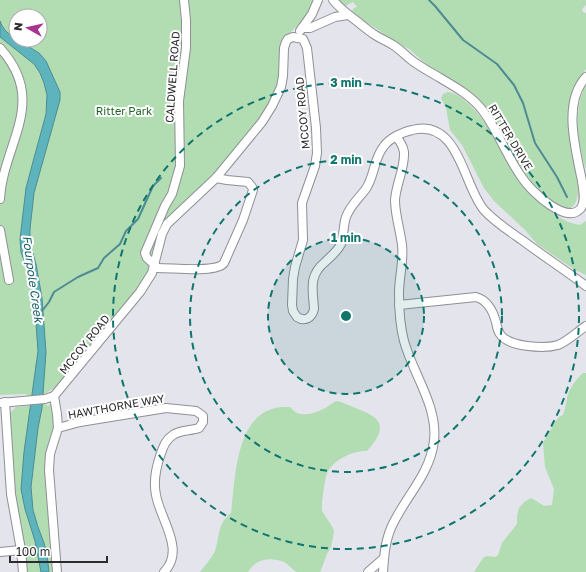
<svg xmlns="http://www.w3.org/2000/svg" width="586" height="572" viewBox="0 0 586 572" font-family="'Golos Text',sans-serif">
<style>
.green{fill:#b2dcb2;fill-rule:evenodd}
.water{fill:#5eb4bc;stroke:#4f8b92}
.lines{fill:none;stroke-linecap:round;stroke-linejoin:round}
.stream{stroke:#4f8b92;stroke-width:2}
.minor-casing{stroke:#8f8f96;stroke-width:10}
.minor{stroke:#fff;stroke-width:8}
.ring{fill:none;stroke:#0f766e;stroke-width:2;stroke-dasharray:7 5}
.labels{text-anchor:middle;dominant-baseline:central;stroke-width:4;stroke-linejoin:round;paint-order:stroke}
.street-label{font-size:11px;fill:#2c2c2f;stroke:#fff}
.park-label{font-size:11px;fill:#226427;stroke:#fff}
.water-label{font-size:12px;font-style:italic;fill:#165f65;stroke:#fff}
.centre{fill:#0f766e;stroke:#fff;stroke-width:2}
.ring-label{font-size:12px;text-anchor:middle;font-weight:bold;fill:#0f766e;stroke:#fff;stroke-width:4;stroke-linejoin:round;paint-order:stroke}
</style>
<rect width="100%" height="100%" fill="#e4e4ec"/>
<!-- green -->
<g class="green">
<path d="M0,0H313C309,11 302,22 293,30C289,34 285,35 282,41L280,72L276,91L261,118L212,178L172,213L161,225L154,254L148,273L142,285L56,390L52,389C45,395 33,398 25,394L0,395ZM16,16H40V40H16Z"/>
<path d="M339,0H586V5L582,9L583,12L586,13V69L573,88L568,110L571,145L579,191L575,204L570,209L560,207L548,199L529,182L519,166L498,126L460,86L426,64L409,49L396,43L374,27L353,16L351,12L354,8L357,7L353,2L343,7Z"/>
<path d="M586,85V170C578,144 572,110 586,85Z"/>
<path d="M448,92C476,95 511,164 525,187C539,203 559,222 580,225L586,221V275L575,270L537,244L525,230L494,201L484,188L462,145L450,130L446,108L441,98L443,94Z"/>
<path d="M583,373H586V572H474L483,558L487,556L495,557L498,555L502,543L517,524V516L519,508L524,502L531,498L538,502L544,506L552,505L554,489L545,467L543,443L555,422L560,416L563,415C565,409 566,404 567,398C569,389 576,379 583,373Z"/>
<path d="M336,401L341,402C367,414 398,417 367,451C353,450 333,460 327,473C325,478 321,505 322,511L333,528L334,532L331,547L327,554L321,570L320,572C313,572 303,572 297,572C292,570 289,564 284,562C271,557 256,558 248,572H200C204,567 214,555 215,551C220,536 217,524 231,513C235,483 235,420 272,409C277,407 284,407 290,407C292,409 295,412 297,413C311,418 326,408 336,401Z"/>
<path d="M45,404L48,406L51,404C57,413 54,428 52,438L53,572H27L16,504L10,417L11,412L16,407Z"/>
</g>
<!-- water -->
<path class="water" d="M0,21C3,30 9,34 16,39V40H18L39,53L46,61L60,92V100L34,193L30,229V243L36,264L42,298L46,352L42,408L38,428L31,487L33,510L38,527L44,543L47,555L49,572H41L35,541L25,509L21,489L24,452L38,351L35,310L30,277L21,252L20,239L26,188L34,158L46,114L47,95L44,83L40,73L34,64L0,37Z"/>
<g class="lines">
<!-- stream -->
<g class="stream">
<path d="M429,0L435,6L463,40L497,64L514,85L523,103L535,143L557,177L567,197"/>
<path d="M42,311L49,302L54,292L78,277L98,268L104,258L120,244L126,231L138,219L153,186L161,178"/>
</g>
<!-- minor casing -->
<g class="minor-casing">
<g id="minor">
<path d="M333,0C341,10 349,15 358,22C363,26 369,31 375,35C381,39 387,41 393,45C401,50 407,57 414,62C421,67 428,71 435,75C452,85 471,95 483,111C499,132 507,158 523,179C531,191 567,226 581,208C586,200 583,190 582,181C576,150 562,103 586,77"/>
<path d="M302,28H310L335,17L348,15"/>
<path d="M300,31L312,14L318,0"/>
<path d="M0,48C49,102 3,143 0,199"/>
<path d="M0,230L9,280"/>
<path d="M155,265L147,258L145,253L165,206L172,194L180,166L179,101L186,48V20L184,0"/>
<path d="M154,268C169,267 216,274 224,263L243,220L253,190L252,187L248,182L227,180L216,178"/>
<path d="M399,305L476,297C487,300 493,311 496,322C497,326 497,330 500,334C508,347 544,349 558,345C568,341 577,332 586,326"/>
<path d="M54,396L57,414L58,428L50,454L49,470L57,572"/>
<path d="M5,402L11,494L21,550L23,572"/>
<path d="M0,403L45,399L54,396L140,292L152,273L162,234L167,224L216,178L262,122L272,106L281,87L283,76L284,48L286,42L288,39L293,37L303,39L307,48L316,128L317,153L315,166L302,203L303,240L295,267L293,279L292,305L293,311L297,317C305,322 312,318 314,309C313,290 308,276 325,262C331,256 337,252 341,244C344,236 343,226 346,217C350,206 358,199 365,190C375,177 373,159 384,146C390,138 402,132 412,130C459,118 463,185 484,210C495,222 509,231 522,240C543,256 565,270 586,286"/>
<path d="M58,428L80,422L166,408L196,411L203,416V422L199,428C190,431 180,430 173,435C165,440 163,448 160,456C156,468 153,481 156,495C160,519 186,550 164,572"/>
<path d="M0,552L21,550"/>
<path d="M368,572L384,558"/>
<path d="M383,572C384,557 385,542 391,528C404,498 430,475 434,441C438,406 413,374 404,341C400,326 399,309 399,293C399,277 404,261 402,245C400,229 395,215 395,200C396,184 405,168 404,152C403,146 400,141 396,137"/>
</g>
</g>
<!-- minor -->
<use href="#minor" class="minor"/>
</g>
<!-- distance rings -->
<circle cx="346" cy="316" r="78" fill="#0f766e" fill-opacity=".12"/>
<g class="ring">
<circle cx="346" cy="316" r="78"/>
<circle cx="346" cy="316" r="156"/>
<circle cx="346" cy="316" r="233"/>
</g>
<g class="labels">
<!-- street labels -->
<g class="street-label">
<text transform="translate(172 77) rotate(-86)">CALDWELL ROAD</text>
<text transform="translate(302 113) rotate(-95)">MCCOY ROAD</text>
<text transform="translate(511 137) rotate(59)">RITTER DRIVE</text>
<text transform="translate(84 344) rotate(-51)">MCCOY ROAD</text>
<text transform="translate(116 406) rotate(-10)">HAWTHORNE WAY</text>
</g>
<!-- park labels -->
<g class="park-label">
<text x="124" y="110">Ritter Park</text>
</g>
<!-- water labels -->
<g class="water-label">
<text transform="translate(33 279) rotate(82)">Fourpole Creek</text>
</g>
</g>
<circle cx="346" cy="316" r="6" class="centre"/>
<g class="ring-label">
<text x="346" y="87">3 min</text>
<text x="346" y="164">2 min</text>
<text x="346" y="242">1 min</text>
</g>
<!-- north arrow -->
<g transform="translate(28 28) rotate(278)"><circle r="19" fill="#ffffff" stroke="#ababac"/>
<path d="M0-3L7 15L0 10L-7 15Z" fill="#a7348e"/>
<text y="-6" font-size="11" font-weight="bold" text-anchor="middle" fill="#2c2c2f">N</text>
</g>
<!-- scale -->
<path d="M10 556v6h97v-6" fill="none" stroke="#2c2c2f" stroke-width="2"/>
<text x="16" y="556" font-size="12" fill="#2c2c2f" stroke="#ffffff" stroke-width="3" paint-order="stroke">100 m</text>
</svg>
